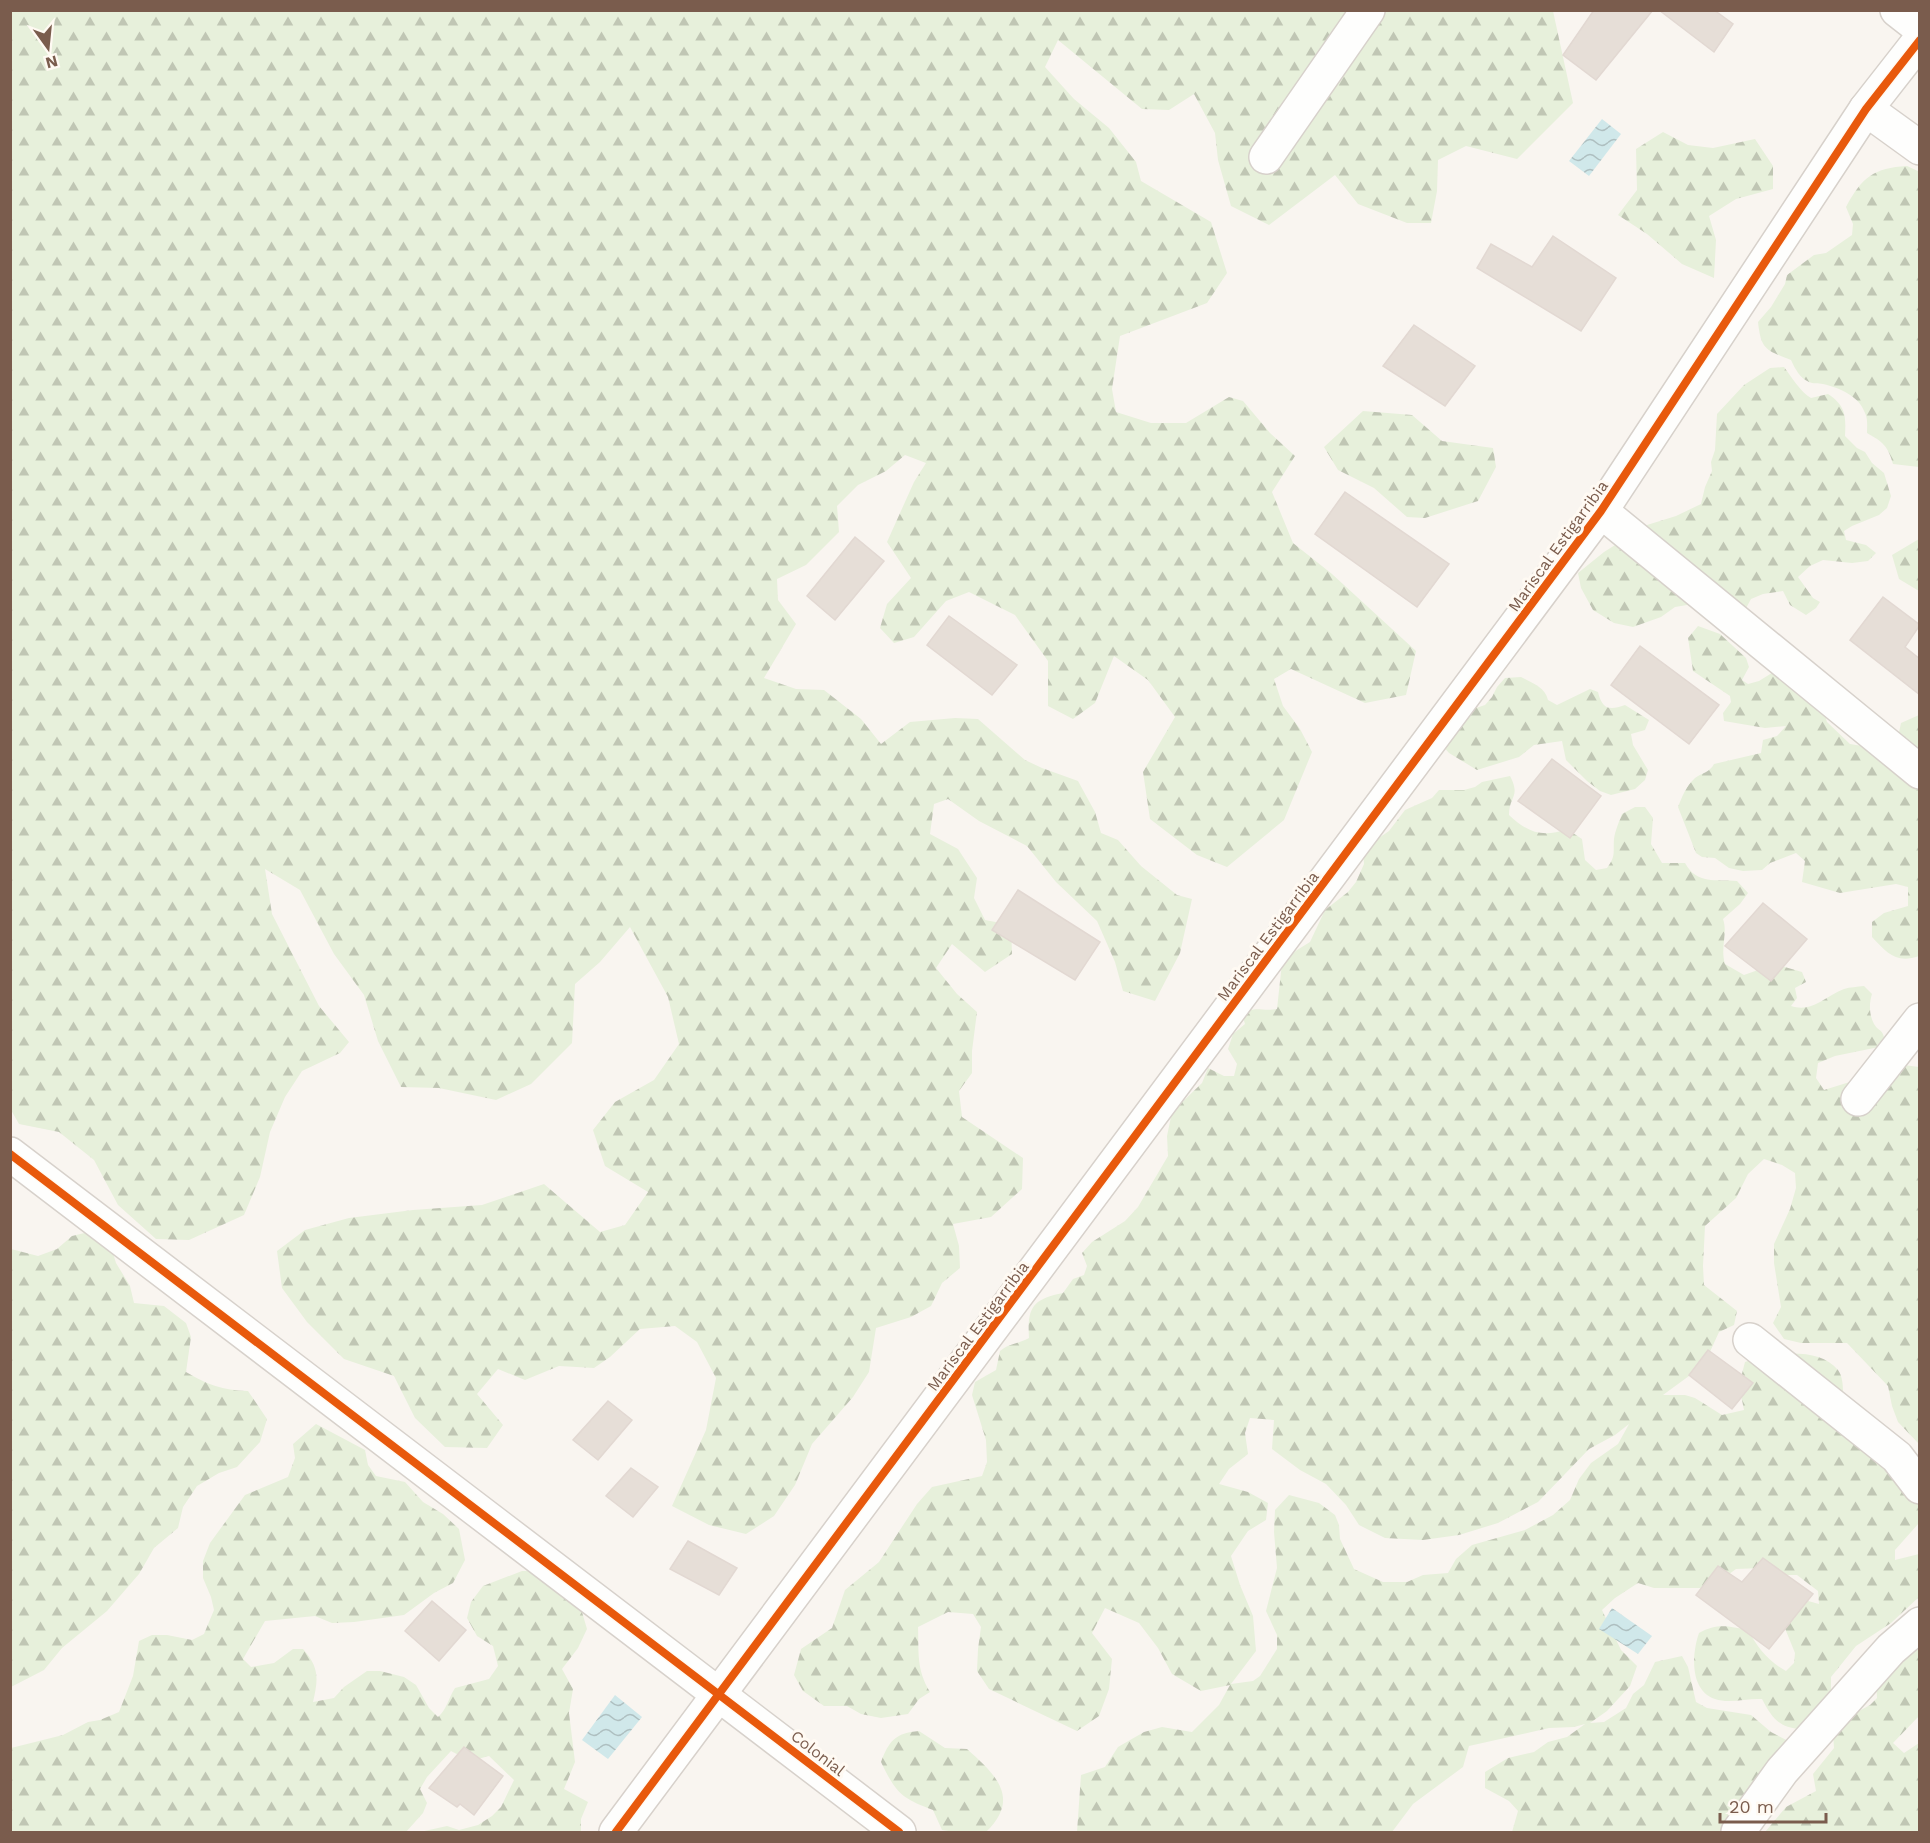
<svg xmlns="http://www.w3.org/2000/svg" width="1930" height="1843" viewBox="0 0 1930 1843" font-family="'Work Sans',sans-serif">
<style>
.forest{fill:url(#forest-firs);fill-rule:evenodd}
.water{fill:url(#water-waves)}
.building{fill:#e6ded7;stroke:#e2d8d2;stroke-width:1.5}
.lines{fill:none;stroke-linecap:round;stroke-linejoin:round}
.street-casing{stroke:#d7d1cb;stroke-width:36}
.street{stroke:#fefefd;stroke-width:33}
.cycleway-casing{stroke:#fffaf3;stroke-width:11}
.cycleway{stroke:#e8590c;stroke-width:8}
.labels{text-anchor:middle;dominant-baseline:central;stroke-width:6;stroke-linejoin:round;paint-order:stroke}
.street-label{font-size:16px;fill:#7a5c4d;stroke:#fffaf3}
</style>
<defs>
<pattern id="forest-firs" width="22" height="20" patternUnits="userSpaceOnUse" patternTransform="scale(1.5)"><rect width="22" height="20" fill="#e7f0db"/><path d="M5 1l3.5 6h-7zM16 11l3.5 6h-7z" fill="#c0c6b4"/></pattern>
<pattern id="water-waves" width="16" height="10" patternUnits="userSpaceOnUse" patternTransform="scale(1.5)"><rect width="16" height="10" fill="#d0e8ea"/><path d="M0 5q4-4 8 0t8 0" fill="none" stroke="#aebfc0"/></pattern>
</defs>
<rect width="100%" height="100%" fill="#f9f5f0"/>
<!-- forest -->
<g class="forest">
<path d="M11,11H1553L1573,103L1517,159L1466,146L1438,160L1437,191L1431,223H1407L1358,204L1335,175L1269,225L1231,206L1218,160L1215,133L1194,94L1169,110L1142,109L1058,40L1045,67L1074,99L1109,128L1136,162L1141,181L1211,222L1227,273L1207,303L1120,336L1112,389L1116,412L1151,423H1186L1229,397L1243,401L1270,433L1295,456L1272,492L1293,543L1332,574L1416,651L1406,695L1365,703L1291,669L1274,679L1283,706L1300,729L1312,752L1284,820L1227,867L1197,855L1150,819L1143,772L1175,717L1148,680L1114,656L1095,703L1073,719L1048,706V661L1015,615L969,592L946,601L914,637L894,643L880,628L887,604L911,578L887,542L914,482L926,463L905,455L886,471L858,485L837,506L839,532L806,565L777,579L778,600L796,624L764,678L796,689L824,690L861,719L881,744L910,722L955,718L978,719L1025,760L1042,768L1078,781L1095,812L1101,833L1118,840L1141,866L1177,895L1192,899L1180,953L1155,1001L1123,991L1115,962L1097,921L1056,882L1027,846L979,821L948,799L934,804L930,834L958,849L977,878L974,898L985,920L1011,925L1012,954L985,972L952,944L936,968L957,994L977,1012L972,1051V1073L959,1091L962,1117L1023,1158L1022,1189L991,1217L953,1224L959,1246L960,1268L942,1283L931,1306L911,1317L876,1328L869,1372L853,1397L812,1444L795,1485L774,1516L746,1534L709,1525L672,1506L706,1430L716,1378L697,1342L675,1326L640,1329L610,1357L594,1368L559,1366L525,1380L498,1369L477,1394L503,1425L487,1448L445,1447L415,1418L394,1376L344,1359L307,1322L282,1288L277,1251L305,1230L349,1218L413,1210L482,1205L544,1184L600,1232L625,1225L648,1192L605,1166L593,1130L615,1102L654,1080L679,1044L668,997L630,927L600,962L575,984L572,1043L531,1084L496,1100L439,1088L401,1087L378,1041L364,995L334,954L300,890L265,869L272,914L319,1006L349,1042L340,1053L302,1071L285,1097L270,1132L260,1177L244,1215L189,1240L156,1239L118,1205L94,1160L59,1132L19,1124L11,1110Z"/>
<path d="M1663,132L1688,145L1713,148L1755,139L1773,166V189L1736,199L1709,216L1716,240L1714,278L1682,264L1647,234L1618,215L1637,190L1636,149Z"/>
<path d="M1907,166L1920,172L1919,467L1893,464C1888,446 1883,442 1867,433C1867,427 1868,419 1865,413C1859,396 1840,388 1823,384C1818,383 1813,384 1809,382C1800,378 1795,369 1791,360C1766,350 1761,350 1758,322L1771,307L1785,284L1787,275L1814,255L1826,253L1852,235L1853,224L1846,207C1862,177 1874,168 1907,166Z"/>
<path d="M1784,367C1791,376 1801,393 1811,398L1828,394C1846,406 1846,416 1845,436L1857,448L1865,452L1872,463L1884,473L1891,496L1887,508L1879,515L1852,526L1844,531L1846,540L1866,545L1876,553L1868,561L1852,563L1823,560L1810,566L1798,577L1813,598L1820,602L1816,608L1806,615L1790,605L1783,591L1763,594L1751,599L1745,610L1687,605L1675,607L1661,617L1633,627L1614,623L1593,610L1581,588L1578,573L1604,552L1647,525L1676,516L1701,504L1705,487L1712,471L1711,462L1715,450L1717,414L1744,385L1770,368Z"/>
<path d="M1363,411L1412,415L1442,441L1493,448L1496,467L1478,501L1425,518L1407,517L1374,488L1338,470L1324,447Z"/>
<path d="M1919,539H1920L1919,591L1899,579L1892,555Z"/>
<path d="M1698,626L1720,634L1746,658L1749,667L1742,680L1748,684L1759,681L1775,671L1823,708L1827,722L1850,744L1868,747L1898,737L1901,723L1919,715V956C1896,964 1887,953 1872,937V922L1884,913L1908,906V887L1896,884L1840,893L1802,882L1805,861L1796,853L1770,863L1762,870L1743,871L1729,868L1715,858L1702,857L1696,853L1678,807C1682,797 1686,786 1695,778C1702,773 1710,772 1714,764L1761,753L1763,740L1777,736L1786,726L1765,728L1724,721L1723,713L1731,702L1730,696L1693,671L1688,638Z"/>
<path d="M1521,677C1532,683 1545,687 1548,700L1557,705L1590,689L1598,692C1602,709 1609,711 1625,705L1649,720L1645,730L1631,734L1633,745L1648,770L1645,780L1635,789L1611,795L1600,791L1587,781L1566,760L1562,741L1534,745L1519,757L1477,770L1449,753L1440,743L1464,712L1485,705L1492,697L1497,687L1505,678Z"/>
<path d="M1510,776C1521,797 1509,796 1509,815C1528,833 1543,838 1567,829L1582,839L1585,860L1596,870L1607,868C1616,856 1613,853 1614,839C1615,831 1619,822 1622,814L1635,807H1645L1653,818L1651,844L1662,863H1685C1697,885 1716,879 1737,881L1748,893L1740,904L1723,919C1728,933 1720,948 1725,964L1744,975L1775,964L1802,972L1806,982L1795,988L1797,998L1791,1006C1813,1013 1825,996 1844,989C1850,987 1857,987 1864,986L1872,994C1869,1003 1869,1015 1874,1024C1879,1032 1882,1028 1885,1040L1879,1047L1835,1056L1818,1063L1816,1078L1824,1090L1904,1065L1919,1067V1444L1898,1422L1892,1406L1888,1386L1847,1343H1801L1784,1339L1773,1323L1781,1307L1774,1263V1244L1790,1209L1796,1188L1795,1173L1782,1165L1764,1159L1748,1174L1736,1198L1705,1226L1703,1266L1704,1285L1737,1311L1734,1325L1719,1332L1704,1365L1663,1395H1685L1695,1398L1722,1415L1744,1410L1739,1385L1745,1362C1771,1353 1818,1346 1838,1370C1844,1378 1843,1392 1843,1401L1919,1489V1523L1895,1550V1560L1919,1554V1597L1891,1623L1856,1646L1831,1677V1697L1801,1729C1779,1728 1772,1718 1762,1699C1747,1698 1729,1704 1715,1699C1689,1690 1692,1653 1699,1633C1717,1623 1728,1626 1748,1630C1757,1647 1769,1662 1786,1671L1794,1663L1795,1653L1782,1621L1801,1599L1819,1604L1818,1591L1797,1575H1781L1762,1568L1736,1569L1710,1588H1654L1638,1583L1615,1598L1602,1610L1621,1650L1637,1666L1630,1686L1607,1711L1590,1723L1604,1722L1626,1708L1633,1694L1644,1685L1655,1662L1682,1656L1688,1667L1696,1702L1707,1708L1751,1715L1771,1732L1796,1745L1778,1808L1765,1819L1740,1832H1512L1518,1811L1509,1801L1485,1788V1772L1508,1758L1534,1752L1548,1742L1567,1737L1585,1724L1574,1727L1549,1728L1469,1746L1463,1767L1413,1804L1392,1832H1077L1081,1775L1105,1767L1118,1747L1144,1732L1162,1727L1192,1732L1219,1705L1230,1685L1201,1691L1172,1674L1158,1648L1139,1623L1105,1608L1092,1633L1112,1659L1109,1689L1099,1716L1077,1731L989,1689L977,1671L978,1649L981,1627L973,1614L948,1612L918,1627C919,1652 916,1669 930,1692L919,1699L908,1714L881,1718L861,1714L847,1706H824L803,1691L794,1675L801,1649L832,1628L845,1590L879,1562L917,1504L932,1487L982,1476L987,1462L986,1440L972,1395L975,1382L996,1370L1000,1351C1010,1343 1018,1344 1029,1338C1027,1307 1033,1299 1063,1293L1073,1279L1084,1275L1087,1266L1082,1253L1092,1242L1125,1221L1138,1207L1168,1156L1167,1136L1172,1112L1202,1083L1208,1068L1224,1076H1234L1237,1064L1228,1049L1233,1034L1245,1024L1242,1014C1257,1005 1261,1012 1277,1009L1282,963L1297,950L1310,942L1325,910L1348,892L1356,882L1364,864L1363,849L1389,831L1405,810L1432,798L1439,790H1464L1475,787L1482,782ZM1250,1418L1274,1420L1272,1449L1300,1470L1326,1484L1346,1505L1359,1525L1385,1538L1423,1540L1459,1535L1498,1523L1538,1502L1589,1449L1615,1435L1629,1424L1618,1444L1591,1463L1579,1479L1570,1500L1553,1515L1525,1530L1472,1545L1456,1559L1448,1573L1423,1575L1407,1582H1383L1354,1569L1340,1539L1339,1525L1335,1515L1319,1503L1289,1495L1275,1510L1274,1532L1277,1568L1266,1611L1277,1635V1649L1260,1676L1253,1681L1231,1684L1256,1651L1253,1616L1240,1585L1231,1556L1248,1531L1266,1520L1268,1503L1248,1492L1219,1484L1229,1469L1248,1454L1245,1433Z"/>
<path d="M93,1231L113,1253L116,1263L130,1286L134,1303L164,1306L186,1323L191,1337L186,1372C208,1385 222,1390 248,1391L267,1419L260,1442L237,1467L219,1473L197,1486L183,1507L178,1528L154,1548L139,1574L107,1611L62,1648L44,1670L11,1687V1249L38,1256L57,1249L72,1236Z"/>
<path d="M316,1424L365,1450L368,1465L376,1476L405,1482L423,1502L443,1514L459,1529L465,1560L453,1583L434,1593L404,1615L354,1622L332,1623L315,1616L265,1621L243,1659L251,1667L274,1663L293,1649H303C320,1668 318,1680 313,1702L334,1698L344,1687L367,1671H380L404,1677L416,1685L429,1708L438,1717C447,1709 448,1699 455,1688L489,1679L498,1666L493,1646L477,1636L467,1618L471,1602L483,1586L522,1571H536L576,1600L582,1612L587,1629L578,1648L562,1669L573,1689L569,1713L575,1762L564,1789L588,1802L581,1819V1832H420L447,1826L459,1830L478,1825L492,1816L501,1807L514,1780L489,1756L470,1761L451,1751L427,1777L420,1789L427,1803L423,1813L406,1832H11V1748L63,1735L88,1722L100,1720L119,1712L133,1676L139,1641L152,1635H167L192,1640L204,1634L214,1610L211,1597L203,1578V1561L210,1543L245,1495L288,1477L295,1458L293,1444Z"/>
<path d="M1919,1645V1716L1893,1743L1904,1753L1919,1743V1832H1765L1786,1807L1816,1791L1813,1774L1834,1748L1833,1731L1850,1716L1870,1705L1877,1698L1876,1679Z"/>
<path d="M919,1731L945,1748L967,1749C996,1775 1021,1798 986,1832H955L942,1830L933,1810C901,1798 896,1793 881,1762C889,1741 895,1733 919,1731Z"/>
</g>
<!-- water -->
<g class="water">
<path d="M1602,119L1621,134L1589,176L1569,161Z"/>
<path d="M1612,1608L1652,1636L1638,1654L1599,1629Z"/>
<path d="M615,1695L642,1717L608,1759L582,1740Z"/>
</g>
<!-- building -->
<g class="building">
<path d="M1594,10H1653L1596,80L1563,55Z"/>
<path d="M1659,10H1714L1733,24L1714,52Z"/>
<path d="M1553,236L1616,278L1581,331L1477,268L1491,244L1532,267Z"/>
<path d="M1414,325L1475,366L1445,406L1383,366Z"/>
<path d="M1345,492L1449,564L1417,607L1315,534Z"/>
<path d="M855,537L884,561L835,620L807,596Z"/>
<path d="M1883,597L1920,625L1905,647L1920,659V695L1850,640Z"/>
<path d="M949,616L1017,665L992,695L927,645Z"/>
<path d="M1640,646L1719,705L1689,744L1611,685Z"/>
<path d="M1552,759L1601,796L1570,838L1518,801Z"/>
<path d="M1018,890L1100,942L1075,980L992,930Z"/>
<path d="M1763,903L1807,939L1771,981L1725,946Z"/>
<path d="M1708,1350L1753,1383L1732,1409L1689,1375Z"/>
<path d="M608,1401L632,1420L598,1460L573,1440Z"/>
<path d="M631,1468L658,1487L633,1517L606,1496Z"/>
<path d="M688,1541L737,1568L719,1595L670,1569Z"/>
<path d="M1763,1558L1813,1594L1769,1649L1696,1595L1718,1566L1742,1582Z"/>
<path d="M432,1601L466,1630L439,1661L405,1631Z"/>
<path d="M464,1747L503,1776L474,1815L460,1804L457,1807L429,1788Z"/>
</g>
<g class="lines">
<!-- street casing -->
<g class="street-casing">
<g id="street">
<path d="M1897,10L1920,28"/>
<path d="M1866,109L1920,148"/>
<path d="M1266,157L1368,10"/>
<path d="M1601,511L1920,772"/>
<path d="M1858,1099L1920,1020"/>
<path d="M10,1154L899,1832"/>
<path d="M1750,1340L1897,1457L1920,1487"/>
<path d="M616,1832L1601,511L1866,109L1920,40"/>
<path d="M1738,1832L1782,1771L1891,1649L1920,1624"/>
</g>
</g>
<!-- street -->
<use href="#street" class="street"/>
<!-- cycleway casing -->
<g class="cycleway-casing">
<g id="cycleway">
<path d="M10,1154L899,1832"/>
<path d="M616,1832L1601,511L1866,109L1920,40"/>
</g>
</g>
<!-- cycleway -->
<use href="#cycleway" class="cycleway"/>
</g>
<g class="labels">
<!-- street labels -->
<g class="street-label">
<text transform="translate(1558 546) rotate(-54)">Mariscal Estigarribia</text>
<text transform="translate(1268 936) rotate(-53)">Mariscal Estigarribia</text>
<text transform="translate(978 1326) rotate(-53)">Mariscal Estigarribia</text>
<text transform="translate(818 1753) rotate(38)">Colonial</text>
</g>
</g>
<!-- border -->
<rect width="1930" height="1843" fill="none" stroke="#7a5c4d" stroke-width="24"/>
<!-- north arrow -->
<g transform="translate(48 48) rotate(165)" stroke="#fffaf3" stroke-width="4.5" paint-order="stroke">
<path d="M0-4.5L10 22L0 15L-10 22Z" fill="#7a5c4d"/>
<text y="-9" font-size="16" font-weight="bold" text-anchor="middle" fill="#7a5c4d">N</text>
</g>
<!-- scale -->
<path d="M1720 1813v9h106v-9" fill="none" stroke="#7a5c4d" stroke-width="3"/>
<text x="1729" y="1813" font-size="18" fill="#7a5c4d" stroke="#fffaf3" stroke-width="4.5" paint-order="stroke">20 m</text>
</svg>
